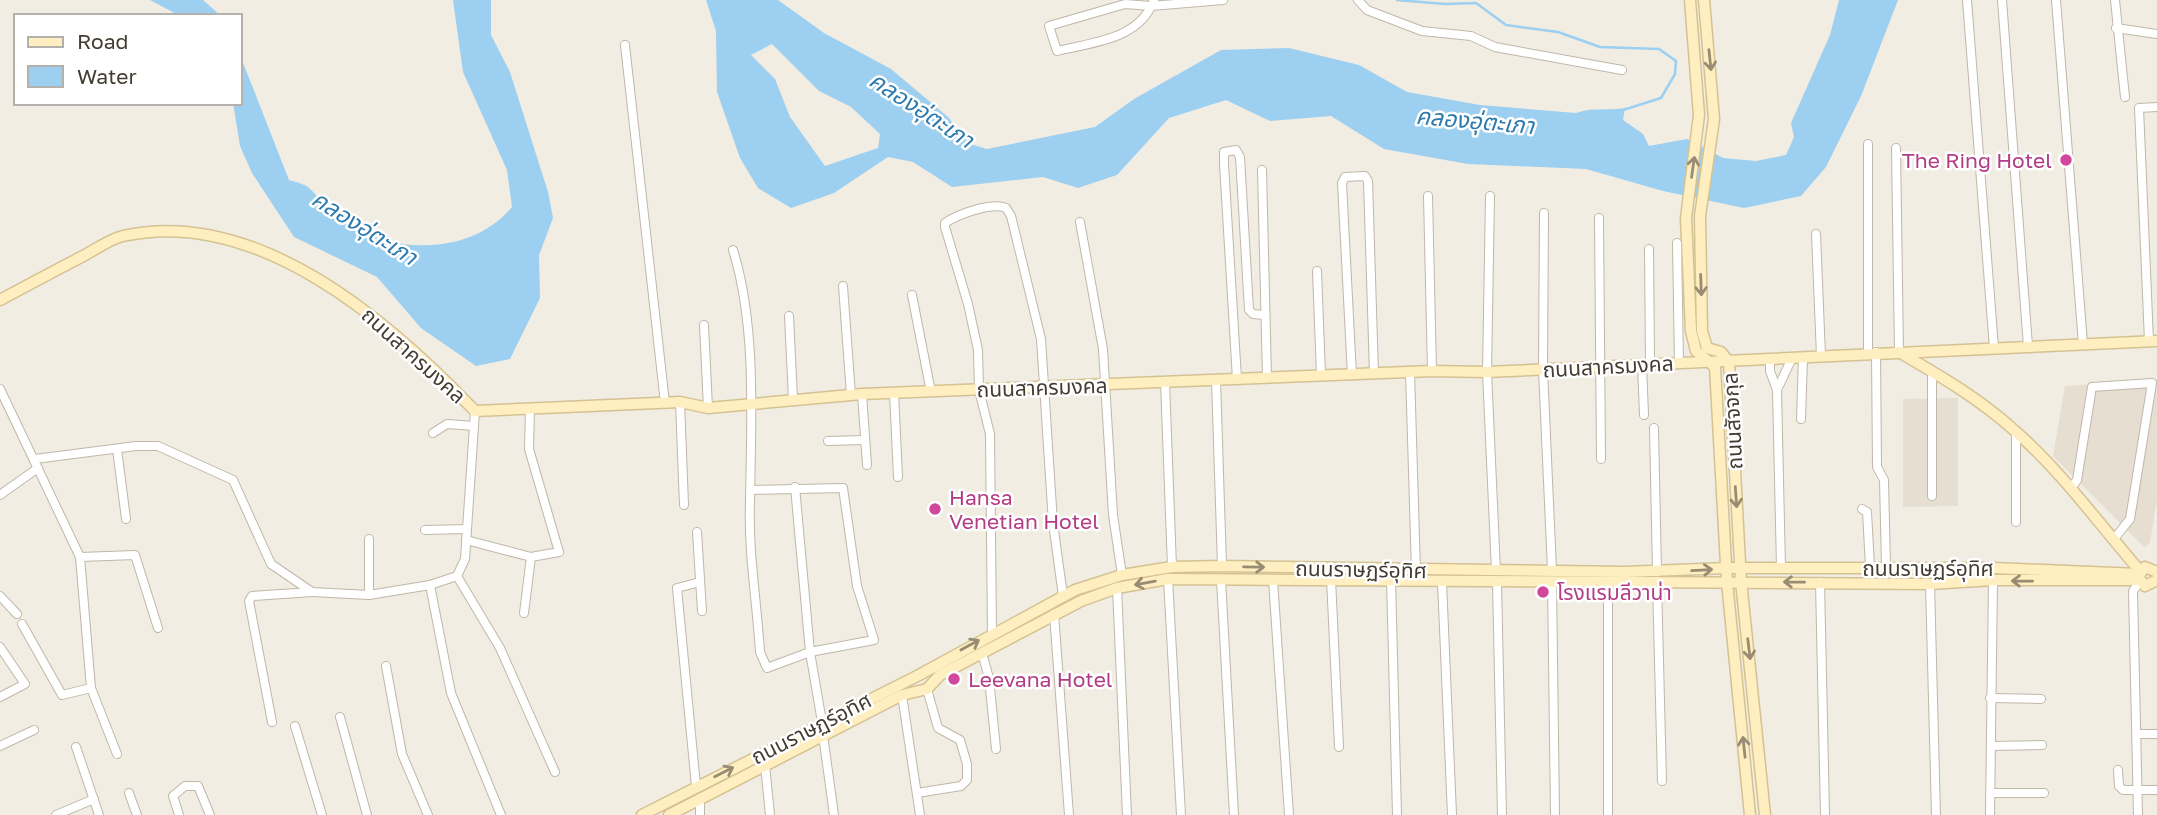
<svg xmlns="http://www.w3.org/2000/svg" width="2157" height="815" viewBox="0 0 2157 815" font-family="'Golos Text','Noto Sans Thai',sans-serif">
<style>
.residential{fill:#e5ded1}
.water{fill:#9dcff0;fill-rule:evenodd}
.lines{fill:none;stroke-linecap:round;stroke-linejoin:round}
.stream{stroke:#9dcff0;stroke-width:2.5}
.street-casing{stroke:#c0b7a8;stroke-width:10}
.secondary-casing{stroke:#d5c294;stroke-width:13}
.street{stroke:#fff;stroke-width:8}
.secondary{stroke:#ffeebf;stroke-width:10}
.oneway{stroke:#988c72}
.hotel-dot{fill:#d1479c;stroke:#fff;stroke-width:2.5}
.labels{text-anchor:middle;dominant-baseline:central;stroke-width:5;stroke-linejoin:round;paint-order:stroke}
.hotel-label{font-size:21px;fill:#b23c85;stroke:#fff;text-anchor:start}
.street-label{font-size:21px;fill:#433c33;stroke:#fff}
.water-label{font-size:23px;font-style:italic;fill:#2d7aae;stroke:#fff}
</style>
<rect width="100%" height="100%" fill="#f1ede3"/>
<!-- residential -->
<g class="residential">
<path d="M2157,380V499L2150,543L2144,547L2053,456L2065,386Z"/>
<path d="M1958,398V506L1903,507V399Z"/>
</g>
<!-- water -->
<g class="water">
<path d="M150,0H203L221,16H180Z"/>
<path d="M453,0H491V35L510,72L548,192L553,218L539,255L540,298L510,359L476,366L421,328L377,277L294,237L252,173L240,146L233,103H240V55L289,180C295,182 305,184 309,188C320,198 327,210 340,219C390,255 471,257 512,207L507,170L463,72Z"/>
<path d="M706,0H778L824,33L891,69L948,117L970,144L987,149L1095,127L1134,99L1221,50L1289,48L1359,65L1407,92L1480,105L1576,113C1592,107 1608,111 1625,108L1623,120L1643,134L1649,146L1687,139L1723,158L1756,161L1786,155L1794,137L1791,123L1830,35L1839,0H1898L1861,96L1826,167L1801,196L1744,208L1663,191L1586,169L1468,164L1384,149L1331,116L1270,121L1226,100L1169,118L1117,175L1078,188L1043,177L952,187L913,162L888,157L834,193L791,208L758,188L740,158L717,92L716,31ZM772,44L819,91L851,107L880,134L878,148L825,166L790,117L775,79L751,55Z"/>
</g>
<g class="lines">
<!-- stream -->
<path class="stream" d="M1397,0L1445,4L1476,3L1506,25L1558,32L1600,47L1659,49L1676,61L1675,74L1661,98L1623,110"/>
<!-- street casing -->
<g class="street-casing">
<g id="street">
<path d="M1154,0C1139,40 1093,42 1057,51L1049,26L1125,4L1151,6L1223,0"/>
<path d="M1358,0L1367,10L1422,31L1471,36L1495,47L1622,70"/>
<path d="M1967,0L1994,348"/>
<path d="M2002,0L2028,346"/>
<path d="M2056,0L2083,344"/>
<path d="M2115,0L2125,97"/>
<path d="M2116,28L2157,34"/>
<path d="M625,45L665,403"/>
<path d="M1868,144V353"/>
<path d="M1896,148L1899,352"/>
<path d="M1262,170L1267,378"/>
<path d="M1428,196L1432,371"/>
<path d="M1490,196L1487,372L1496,571"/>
<path d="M1544,213L1543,369L1552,570"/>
<path d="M1599,218L1601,459"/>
<path d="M1080,222L1103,349L1113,515L1122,575"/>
<path d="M1816,234L1821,356"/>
<path d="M1677,243L1679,363"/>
<path d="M1649,249L1650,364"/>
<path d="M733,250C757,327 751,422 750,502C748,551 757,603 760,652L767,668L810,652L874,640L857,586L843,488L750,490"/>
<path d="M1317,271L1321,375"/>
<path d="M843,286L851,395"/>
<path d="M912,295L931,392"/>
<path d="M789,316L793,399"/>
<path d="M704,325L708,408"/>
<path d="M2149,341L2139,108L2157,107"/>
<path d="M1876,352L1877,467L1884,480L1886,567"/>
<path d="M1770,359V371L1777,390L1781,568"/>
<path d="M1642,364L1644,415"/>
<path d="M1410,372L1416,571"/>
<path d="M1352,375L1342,183L1345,177L1365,176L1368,181L1374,374"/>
<path d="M1237,379L1224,164V152L1236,150L1240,157L1249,310L1253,314L1265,315"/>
<path d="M1216,380L1222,566"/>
<path d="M1165,382L1172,567"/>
<path d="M0,389L80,557L91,688L117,754"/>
<path d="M1777,390L1792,358"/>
<path d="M894,393L898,477"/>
<path d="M862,394L867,465"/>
<path d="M680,402L684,505"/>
<path d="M1801,419L1803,357"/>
<path d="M1654,428L1657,572"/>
<path d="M2016,432V522"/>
<path d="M433,433L447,424L474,426"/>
<path d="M828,441L865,440"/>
<path d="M117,449L126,519"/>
<path d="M35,459L136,446H158L233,480L271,564L312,592L369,595L430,585L457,576L465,559L475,411"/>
<path d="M795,487L810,652L822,722"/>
<path d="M2071,488L2077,480L2092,387L2152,383L2130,519L2114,539"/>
<path d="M0,495L38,468"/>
<path d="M1932,496V371"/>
<path d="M1862,509L1867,512L1870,567"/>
<path d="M425,530L467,529"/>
<path d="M697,532L702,611"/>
<path d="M466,540L531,557L559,552L529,449L530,408"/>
<path d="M80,557L135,555L158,628"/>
<path d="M457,576L500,648L555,772"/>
<path d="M1168,579L1181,815"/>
<path d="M1221,579L1234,815"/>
<path d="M1331,579L1339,747"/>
<path d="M1391,579L1397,815"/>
<path d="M1273,580L1289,815"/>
<path d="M1552,581L1555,815"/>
<path d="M1608,581V815"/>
<path d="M1657,581L1662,781"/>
<path d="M1442,582L1452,815"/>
<path d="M1497,582L1502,815"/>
<path d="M1820,582L1825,815"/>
<path d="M1930,584L1936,815"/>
<path d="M430,585L451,693L501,815"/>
<path d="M1117,588L1127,815"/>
<path d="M369,595V539"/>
<path d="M0,596L17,614"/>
<path d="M524,613L531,557"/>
<path d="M1054,614L1069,815"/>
<path d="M22,624L62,695L91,688"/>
<path d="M992,633L990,434L979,390L978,350L968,304L945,227V223C958,214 992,202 1006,208L1011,216L1041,339L1053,523L1063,596"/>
<path d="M0,647L25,684L0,697"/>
<path d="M982,653L989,678L996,749"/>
<path d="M386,666L402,754L428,815"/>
<path d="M902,695L920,815"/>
<path d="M1990,698L2041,699"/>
<path d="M340,717L367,815"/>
<path d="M272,722L249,601L252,596L312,592"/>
<path d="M295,726L322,815"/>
<path d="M2138,734H2157"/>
<path d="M823,735L834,815"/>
<path d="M0,746L34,730"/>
<path d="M1991,746L2042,745"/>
<path d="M76,747L99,815"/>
<path d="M765,765L770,815"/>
<path d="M2118,770L2119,786L2123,790H2157"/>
<path d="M696,786L677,588L700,582"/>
<path d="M129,793L137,815"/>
<path d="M917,793L961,786L967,780V764L960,740L938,728L927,689"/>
<path d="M1990,793H2044"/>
<path d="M56,815L94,799"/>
<path d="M179,815L173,796L185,786H198L210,815"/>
<path d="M700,815V799"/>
<path d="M1990,815L1993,580"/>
<path d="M2138,815L2133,591L2140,582"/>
</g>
</g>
<!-- secondary casing -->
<g class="secondary-casing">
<g id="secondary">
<path d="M1690,0L1699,115L1686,218L1691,331L1696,351L1715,367L1727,582L1750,815"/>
<path d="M1704,0L1714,119L1700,216L1702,331L1707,348L1721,352L1729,362L1741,581L1765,815"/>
<path d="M0,300C28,285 56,270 85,255C96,249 110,239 123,236C257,206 390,322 475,411L680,402L708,408L862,394L1432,371L1487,372L2157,341"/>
<path d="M1899,352C1940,376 1980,399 2015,431C2062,472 2099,524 2140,571"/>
<path d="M2157,572L2145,567L2138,577L2145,586L2157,580"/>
<path d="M642,815L919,675L1075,590L1122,575L1172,567L1222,566L1625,572L1727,568H1994L2139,574"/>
<path d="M669,815L902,695L927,689L940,675L1081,601L1117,588L1168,579L1930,584L1993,580H2139"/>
</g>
</g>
<!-- street -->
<use href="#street" class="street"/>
<!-- secondary -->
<use href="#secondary" class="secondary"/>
</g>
<!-- one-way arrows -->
<defs><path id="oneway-shaft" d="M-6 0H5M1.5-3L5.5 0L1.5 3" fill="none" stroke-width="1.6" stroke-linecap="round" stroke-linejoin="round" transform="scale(1.75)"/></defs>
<g class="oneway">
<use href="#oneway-shaft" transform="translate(1710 60) rotate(84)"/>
<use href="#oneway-shaft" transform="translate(1693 167) rotate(-82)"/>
<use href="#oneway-shaft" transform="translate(1701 285) rotate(88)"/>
<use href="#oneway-shaft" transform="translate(1736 497) rotate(86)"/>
<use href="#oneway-shaft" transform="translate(1254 567) rotate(1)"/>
<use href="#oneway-shaft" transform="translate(1702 570) rotate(-3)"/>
<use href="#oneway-shaft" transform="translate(2022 581) rotate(-179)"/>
<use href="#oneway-shaft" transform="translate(1794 582) rotate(-179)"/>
<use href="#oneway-shaft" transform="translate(1145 583) rotate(170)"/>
<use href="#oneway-shaft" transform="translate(970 645) rotate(-29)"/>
<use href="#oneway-shaft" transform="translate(1749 649) rotate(83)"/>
<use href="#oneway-shaft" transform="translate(1744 747) rotate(-96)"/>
<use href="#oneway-shaft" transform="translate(724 772) rotate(-27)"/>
</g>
<!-- markers -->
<g class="hotel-dot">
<circle cx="2066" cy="160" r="7"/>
<circle cx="935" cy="509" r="7"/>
<circle cx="1543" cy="592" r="7"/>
<circle cx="954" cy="679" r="7"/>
</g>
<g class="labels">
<!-- hotel labels -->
<g class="hotel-label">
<text x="2052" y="160" text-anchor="end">The Ring Hotel</text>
<text x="949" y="497">Hansa<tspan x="949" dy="24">Venetian Hotel</tspan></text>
<text x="1557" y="592">โรงแรมลีวาน่า</text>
<text x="968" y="679">Leevana Hotel</text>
</g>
<!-- street labels -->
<g class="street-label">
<text transform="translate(414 355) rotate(42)">ถนนสาครมงคล</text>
<text transform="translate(1608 366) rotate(-3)">ถนนสาครมงคล</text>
<text transform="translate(1042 387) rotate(-2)">ถนนสาครมงคล</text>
<text transform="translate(1732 421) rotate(-93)">ถนนสัจจกุล</text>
<text x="1928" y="568">ถนนราษฏร์อุทิศ</text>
<text transform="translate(1361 569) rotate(1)">ถนนราษฏร์อุทิศ</text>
<text transform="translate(811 728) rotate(-27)">ถนนราษฏร์อุทิศ</text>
</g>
<!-- water labels -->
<g class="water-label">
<text transform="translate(922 109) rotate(33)">คลองอุ่ตะเภา</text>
<text transform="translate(1475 120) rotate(5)">คลองอุ่ตะเภา</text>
<text transform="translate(365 227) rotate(32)">คลองอุ่ตะเภา</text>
</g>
</g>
<!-- legend -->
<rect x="14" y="14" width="228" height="91" fill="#ffffff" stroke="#b4b1ad" stroke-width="2"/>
<rect x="28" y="37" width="35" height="10" fill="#ffeebf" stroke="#b4b1ad" stroke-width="2"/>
<text x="77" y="49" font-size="21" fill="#433c33">Road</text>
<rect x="28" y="66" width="35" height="21" fill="#9dcff0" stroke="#b4b1ad" stroke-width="2"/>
<text x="77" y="84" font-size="21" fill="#433c33">Water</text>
</svg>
